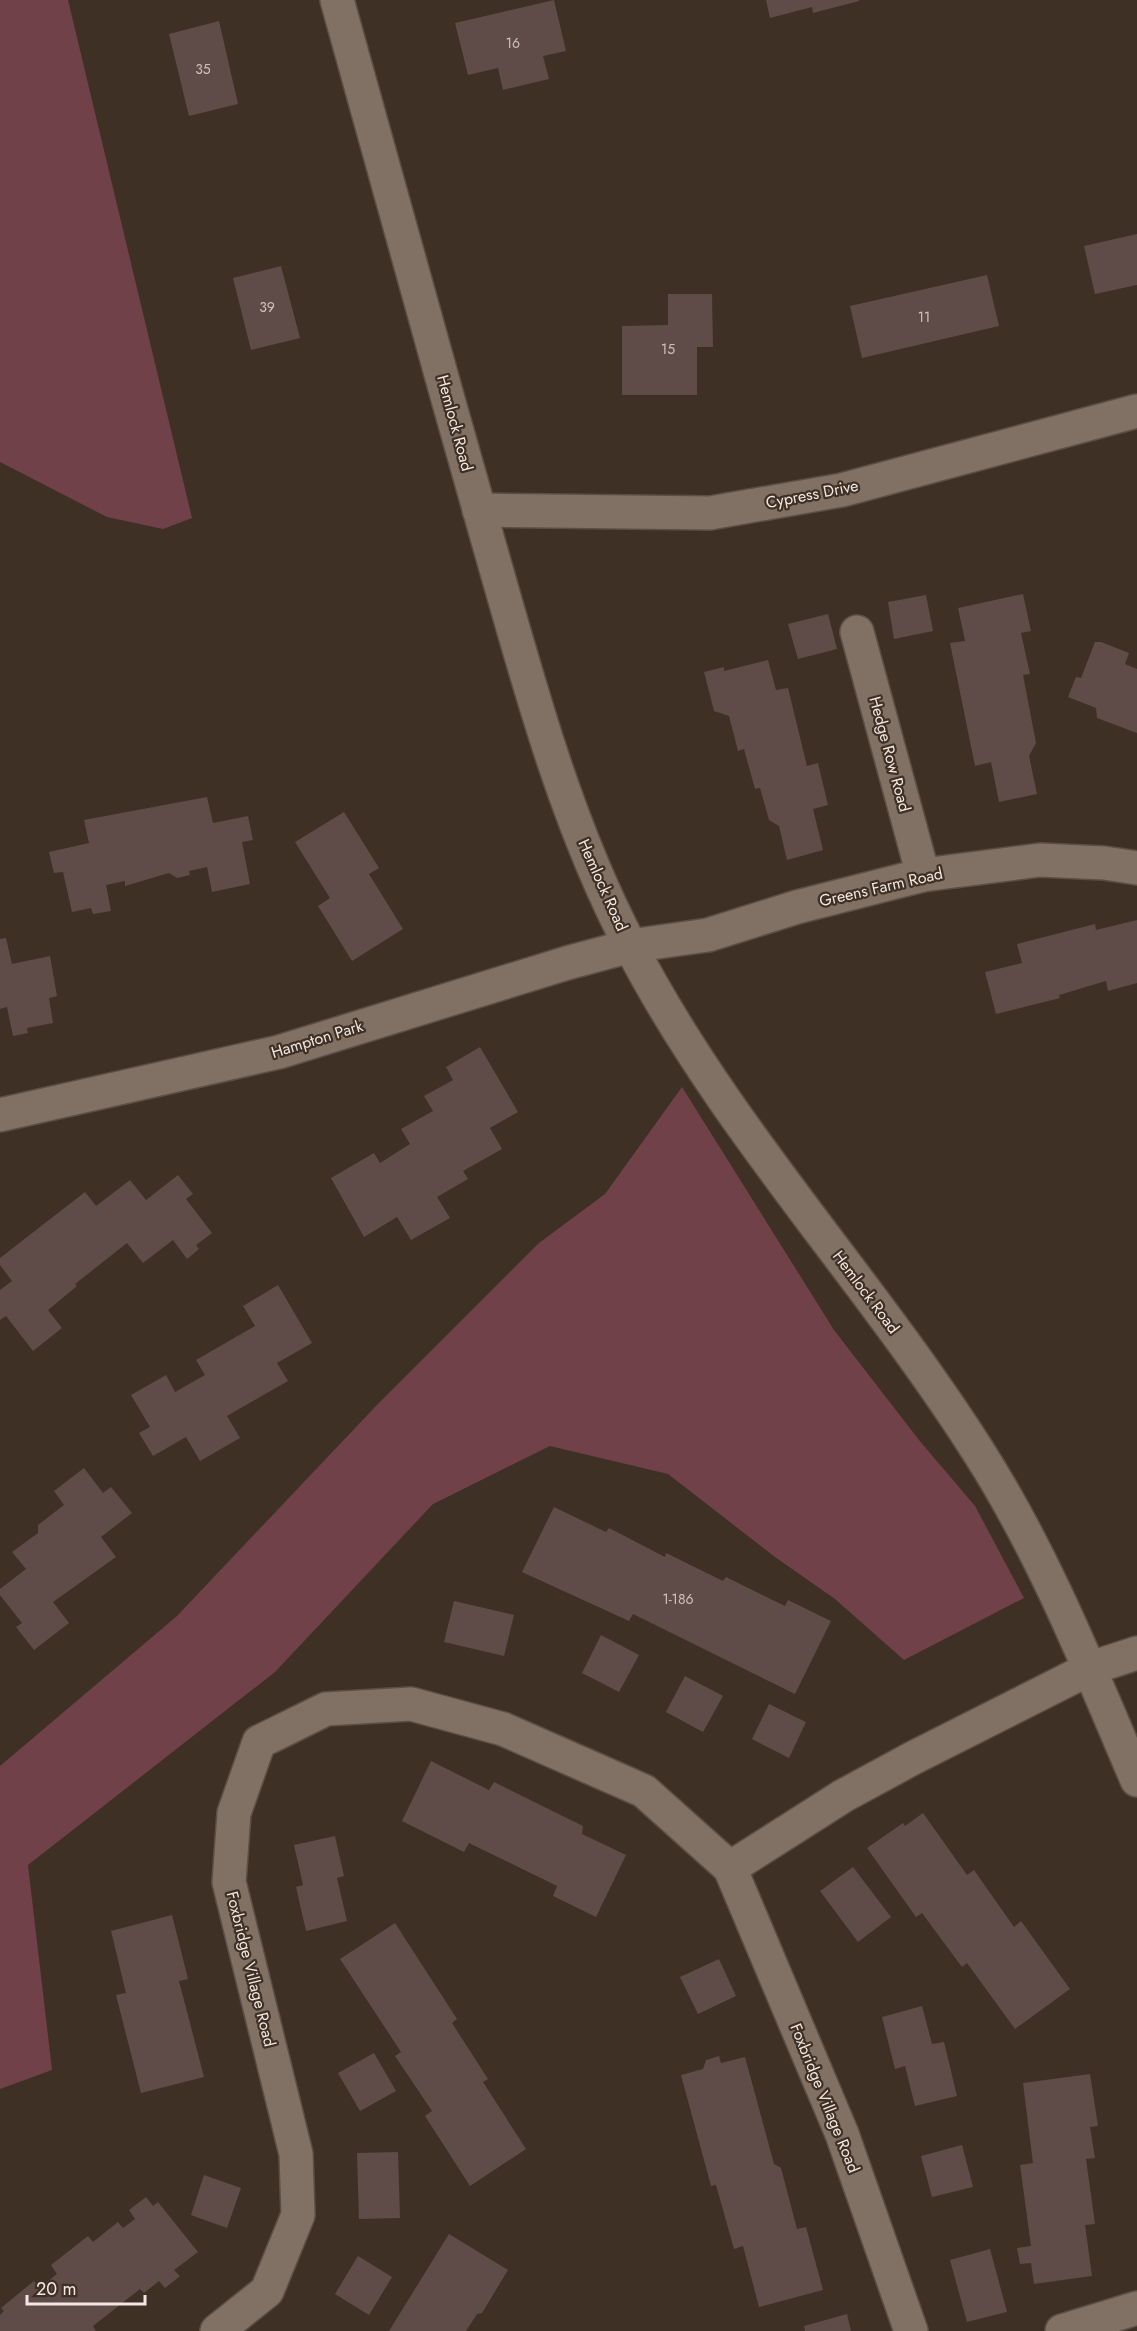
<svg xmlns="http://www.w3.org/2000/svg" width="1137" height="2331" viewBox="0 0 1137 2331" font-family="Jost,sans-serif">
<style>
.green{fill:#704148}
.building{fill:#5f4b47}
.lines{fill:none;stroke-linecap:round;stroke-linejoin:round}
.street-casing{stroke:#5a4e45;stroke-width:36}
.street{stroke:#817064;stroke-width:33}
.labels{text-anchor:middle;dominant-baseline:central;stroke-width:4.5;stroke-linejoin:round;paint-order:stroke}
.number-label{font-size:14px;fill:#ccc1ba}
.street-label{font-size:16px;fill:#f1e8e1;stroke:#3f3026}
</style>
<rect width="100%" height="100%" fill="#3f3026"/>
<!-- green -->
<g class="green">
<path d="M0,0H68L192,518L163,529L107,517L0,462Z"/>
<path d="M682,1087L834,1330L919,1440L975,1506L1024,1598L904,1660L835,1599L775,1557L668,1474L550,1446L433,1504L275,1672L28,1865L52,2070L0,2089V1766L177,1616L375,1407L539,1243L605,1194Z"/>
</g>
<!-- building -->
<g class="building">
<path d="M554,0L566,51L543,56L549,79L503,90L498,68L468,75L455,23Z"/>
<path d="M766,0H859V1L813,13L812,7L770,18Z"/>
<path d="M219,21L238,104L189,116L169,34Z"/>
<path d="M1137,234V285L1095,294L1084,246Z"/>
<path d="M281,266L300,338L251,350L233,278Z"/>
<path d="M987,275L999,326L862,358L850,306Z"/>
<path d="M668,294H712L713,347H697V395H622V326L668,325Z"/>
<path d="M1023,594L1031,631L1021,633L1030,674L1023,675L1036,743L1029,756L1037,794L999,802L991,762L975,766L950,643L965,641L958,608Z"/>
<path d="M926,595L933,631L894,639L888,602Z"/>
<path d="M828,614L837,649L798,659L788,624Z"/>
<path d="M1095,642H1101L1129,653L1125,664L1137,669V733L1097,718L1096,708L1068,697L1076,677L1081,678Z"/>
<path d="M768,660L776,690L788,688L807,766L818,763L828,805L813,809L823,850L787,860L779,826L769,820L760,788L755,789L744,749L738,751L729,716L714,711L704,672L724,667V671Z"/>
<path d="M207,797L213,823L248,816L253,840L242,842L250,884L212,892L207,867L189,871L190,875L177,878L169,873L125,886V881L106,885L111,911L93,914L91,908L72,912L63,872L54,873L49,852L89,843L84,820Z"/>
<path d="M344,812L379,868L369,874L403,929L352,961L318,906L330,898L295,842Z"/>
<path d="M1137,920V983L1108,991L1106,981L1059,995L1060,998L996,1014L985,972L1022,963L1017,944L1095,924L1096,930Z"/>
<path d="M6,938L12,964L50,956L57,996L49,998L53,1023L27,1028L28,1033L13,1036L7,1007L0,1009V939Z"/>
<path d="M480,1047L518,1112L490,1128L502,1149L463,1171L468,1179L437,1197L450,1218L411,1240L397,1217L364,1237L331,1178L374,1153L380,1163L410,1144L401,1129L433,1111L424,1096L453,1080L446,1067Z"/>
<path d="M178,1175L193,1194L186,1199L212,1233L196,1245L199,1249L187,1259L173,1240L143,1263L127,1243L75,1284L77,1286L48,1310L62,1328L33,1351L6,1316L0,1320V1290L12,1281L0,1265V1258L85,1192L96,1206L130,1180L146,1200Z"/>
<path d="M278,1285L312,1343L277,1363L288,1381L227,1416L240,1438L200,1461L186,1437L153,1456L139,1433L150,1427L131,1395L166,1375L175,1392L205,1375L196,1360L255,1326L243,1306Z"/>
<path d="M84,1468L103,1493L111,1487L132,1513L101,1537L116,1557L53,1602L69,1623L34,1650L16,1627L22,1623L0,1595V1589L26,1569L12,1552L38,1533V1525L64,1505L54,1491Z"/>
<path d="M554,1507L606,1532L609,1528L665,1557L666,1553L723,1581L726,1577L785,1606L788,1600L831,1621L795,1694L633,1614L629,1621L522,1572Z"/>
<path d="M454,1601L514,1615L504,1656L444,1642Z"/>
<path d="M601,1635L639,1655L619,1692L582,1673Z"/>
<path d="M685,1676L723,1696L703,1732L666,1712Z"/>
<path d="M769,1704L806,1722L789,1758L752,1739Z"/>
<path d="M431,1761L489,1790L494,1782L583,1826L582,1834L626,1855L596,1917L553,1896L557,1886L469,1843L464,1852L402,1821Z"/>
<path d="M923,1813L967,1875L974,1870L1014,1927L1021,1921L1070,1989L1015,2029L967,1963L962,1967L922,1913L916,1917L867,1848L903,1823L905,1826Z"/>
<path d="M335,1836L344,1876L337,1878L347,1921L306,1931L296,1887L303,1885L294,1845Z"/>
<path d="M853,1867L891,1917L858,1942L820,1891Z"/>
<path d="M172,1915L188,1979L179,1981L204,2077L141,2093L116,1995L126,1993L111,1931Z"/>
<path d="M395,1923L457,2019L452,2023L488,2079L483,2082L526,2149L470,2186L425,2116L432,2111L395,2056L401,2052L340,1959Z"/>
<path d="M719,1959L736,1996L698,2014L680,1977Z"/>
<path d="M922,2006L932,2044L944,2042L957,2096L915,2106L905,2066L895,2069L882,2017Z"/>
<path d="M374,2053L396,2091L360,2111L338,2073Z"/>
<path d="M719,2056L721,2063L745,2057L774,2164L781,2168L797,2229L806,2227L823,2290L759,2307L743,2246L734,2249L716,2185L711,2186L681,2075L703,2069L706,2060Z"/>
<path d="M1090,2074L1098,2126L1090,2127L1095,2158L1086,2159L1095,2224L1085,2225L1092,2276L1034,2284L1031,2263L1020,2264L1017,2248L1031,2246L1020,2165L1033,2163L1023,2083Z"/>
<path d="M962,2145L973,2187L932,2197L921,2156Z"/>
<path d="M398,2152L400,2218L359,2219L357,2153Z"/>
<path d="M204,2175L241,2188L227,2228L191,2215Z"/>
<path d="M146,2197L153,2206L158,2202L198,2252L174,2270L180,2276L165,2288L159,2281L144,2293L140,2289L93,2326L96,2331H0V2315L4,2311L1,2308L34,2281L39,2288L57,2274L51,2265L88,2236L93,2242L118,2222L123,2228L135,2219L129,2210Z"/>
<path d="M449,2234L508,2270L482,2313L477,2314L466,2331H389Z"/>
<path d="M990,2249L1007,2312L967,2322L950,2260Z"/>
<path d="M358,2256L392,2277L369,2315L335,2294Z"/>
<path d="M847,2314L851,2331H805L804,2326Z"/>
</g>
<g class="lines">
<!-- street casing -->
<g class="street-casing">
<g id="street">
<path d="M337,0C388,181 437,363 489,544C528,680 564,819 630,945C724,1127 868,1278 978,1451C1044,1554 1089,1668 1137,1780"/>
<path d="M479,510L710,513L842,490L1137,411"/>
<path d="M857,632L923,875"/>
<path d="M0,1115L279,1052L567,963L630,946L708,935L797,907L923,875L1040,860L1104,863L1137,868"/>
<path d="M730,1868L842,2134L911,2331"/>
<path d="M217,2331L267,2291L298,2215L296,2154L229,1882L234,1813L259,1742L326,1709L411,1704L503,1729L644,1791L730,1868L843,1796L913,1758L1091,1668L1137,1653"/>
<path d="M1062,2331L1137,2308"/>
</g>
</g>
<!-- street -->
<use href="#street" class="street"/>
</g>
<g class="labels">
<!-- number labels -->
<g class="number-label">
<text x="513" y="43">16</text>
<text x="203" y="69">35</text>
<text x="267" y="307">39</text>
<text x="924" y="317">11</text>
<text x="668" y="349">15</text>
<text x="678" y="1599">1-186</text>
</g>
<!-- street labels -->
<g class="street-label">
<text transform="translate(455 423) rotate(75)">Hemlock Road</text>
<text transform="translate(812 494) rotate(-11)">Cypress Drive</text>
<text transform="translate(890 754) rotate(75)">Hedge Row Road</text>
<text transform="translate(603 885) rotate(66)">Hemlock Road</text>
<text transform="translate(881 887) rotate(-13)">Greens Farm Road</text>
<text transform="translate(317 1039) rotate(-17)">Hampton Park</text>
<text transform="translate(866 1292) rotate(53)">Hemlock Road</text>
<text transform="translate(251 1969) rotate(76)">Foxbridge Village Road</text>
<text transform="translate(825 2098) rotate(68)">Foxbridge Village Road</text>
</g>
</g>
<!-- scale -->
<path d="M27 2295v9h118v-9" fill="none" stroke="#f1e8e1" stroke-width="3"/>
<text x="36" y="2295" font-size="18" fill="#f1e8e1" stroke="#3f3026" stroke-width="4.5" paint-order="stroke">20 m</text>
</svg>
